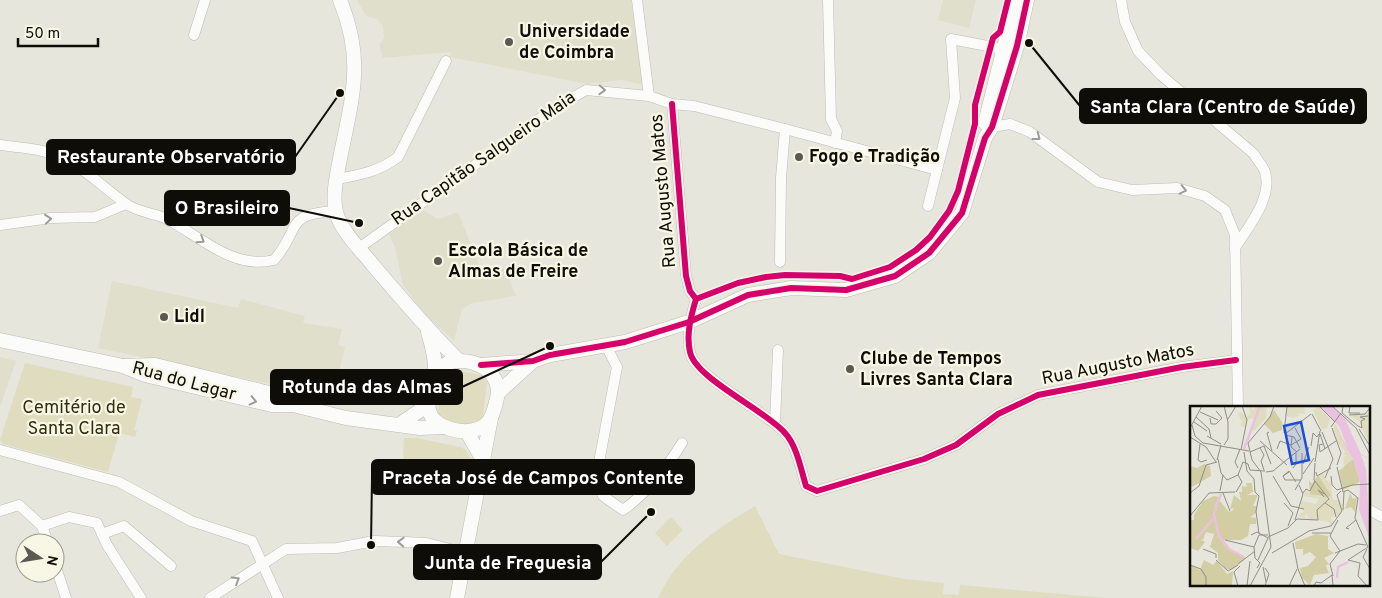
<svg xmlns="http://www.w3.org/2000/svg" width="1382" height="598" viewBox="0 0 1382 598" font-family="Overpass,sans-serif">
<style>
.built{fill:#e0dfcc}
.green{fill:#dfdcc0}
.lines{fill:none;stroke-linecap:round;stroke-linejoin:round}
.street-casing{stroke:#bdbcb5;stroke-width:11}
.secondary-casing{stroke:#bdbcb5;stroke-width:15}
.street{stroke:#fbfbfa;stroke-width:10}
.secondary{stroke:#fbfbfa;stroke-width:14}
.cycleway-casing{stroke:#f8f7e5;stroke-width:9}
.cycleway{stroke:#d6006c;stroke-width:6}
.oneway{stroke:#9c9c99}
.poi-dot{fill:#5a5952;stroke:#f8f7e5;stroke-width:2}
.labels{text-anchor:middle;dominant-baseline:central;stroke-width:4.5;stroke-linejoin:round;paint-order:stroke}
.poi-label{font-size:18px;font-weight:bold;fill:#0e0d08;stroke:#f8f7e5;text-anchor:start}
.street-label{font-size:18px;fill:#0e0d08;stroke:#f8f7e5}
.park-label{font-size:18px;fill:#322e0e;stroke:#f8f7e5}
.inset-river{fill:none;stroke:#eac1e0;stroke-width:2.5}
.inset-road{fill:none;stroke:#908f87;stroke-width:1}
.view{fill:#1d4ed8;fill-opacity:0.15;stroke:#1d4ed8;stroke-width:2.5}
.inset-edge{fill:none;stroke:#0e0d08;stroke-width:2.5}
.leader{fill:none;stroke:#0e0d08;stroke-width:2}
.callout-dot{fill:#0e0d08;stroke:#f8f7e5;stroke-width:2}
.callout{fill:#0e0d08;stroke:#0e0d08;stroke-width:2}
.callout-label{font-size:19px;text-anchor:middle;font-weight:bold;fill:#fff}
</style>
<rect width="100%" height="100%" fill="#e7e6dc"/>
<!-- built -->
<g class="built">
<path d="M357,0H631L643,85L622,80L588,84L450,57L451,52L383,58L379,45L384,38L383,26L377,19L366,16Z"/>
<path d="M943,0H976L969,28L938,20Z"/>
<path d="M423,210L438,219L458,212L485,280L511,263L519,278L510,281L516,296L472,303L462,309L454,340L427,317L403,285L395,247L389,234Z"/>
<path d="M112,281L238,308L241,299L305,316L303,323L342,329L338,345L345,347L336,385L279,373L276,385L98,348Z"/>
<path d="M0,357L16,361L0,407Z"/>
</g>
<!-- green -->
<g class="green">
<path d="M25,363L133,387L131,397L142,399L134,430L137,431L135,437L119,433L108,472L3,444L0,440Z"/>
<path d="M458,371L481,375L487,383L483,416C473,429 446,425 438,411L443,378L452,372Z"/>
<path d="M404,438H417L460,447L466,450L473,464L403,465Z"/>
<path d="M755,506L779,554L905,579L944,583L943,594L959,595L960,585L1106,598H658C679,553 714,531 755,506Z"/>
<path d="M671,517L683,530L667,546L655,533Z"/>
</g>
<g class="lines">
<!-- street casing -->
<g class="street-casing">
<g id="street">
<path d="M637,0L649,96"/>
<path d="M828,0L831,119L837,131L835,143"/>
<path d="M1121,0L1125,22L1138,51L1161,75L1254,154C1257,160 1263,166 1265,172C1273,198 1248,227 1235,248"/>
<path d="M194,35L205,0"/>
<path d="M672,104L686,276L690,291L696,299C691,316 686,334 690,352C695,378 765,410 785,433C797,446 801,470 806,486L817,491L924,459L956,445L998,414L1038,395L1182,367L1236,360"/>
<path d="M992,127L1010,124L1030,132L1098,182L1132,190L1177,188L1205,196L1225,210L1235,235L1238,407"/>
<path d="M0,145C22,148 42,148 63,158C87,170 104,188 125,203C136,212 154,213 167,219C201,237 233,270 274,260C302,228 283,214 336,211"/>
<path d="M337,179C360,175 380,171 398,157L446,61"/>
<path d="M928,206L955,98L951,39L1003,49"/>
<path d="M0,225L51,218L95,217L126,204"/>
<path d="M359,248L553,109L586,90L649,96L672,104L694,106L785,129L937,170"/>
<path d="M780,262L781,178L785,129"/>
<path d="M606,346L617,367L596,478L603,496L623,510C647,493 666,469 682,443"/>
<path d="M775,423L778,350"/>
<path d="M0,450L119,482L191,521L252,541L278,598"/>
<path d="M1368,509L1382,517"/>
<path d="M0,511L19,505L42,526L48,543"/>
<path d="M42,526L69,517L97,523L107,545L141,598"/>
<path d="M102,534L124,526L171,566"/>
<path d="M55,564L66,598"/>
<path d="M210,598L286,549L337,548L374,541L405,542L426,543L466,553"/>
</g>
</g>
<!-- secondary casing -->
<g class="secondary-casing">
<g id="secondary">
<path d="M340,0C365,61 352,97 340,159C337,174 332,196 336,212C341,231 360,249 372,264C400,297 428,330 458,360"/>
<path d="M985,123L1016,0"/>
<path d="M428,332C432,345 436,359 435,373C434,385 426,398 429,410C433,428 462,435 477,429C489,425 492,417 495,406C496,402 498,396 498,391C497,362 451,350 435,373"/>
<path d="M0,340L123,366L145,375L272,405H292"/>
<path d="M481,365L533,361L550,355L625,342L689,322L748,295L791,288L846,290L895,276L929,253L962,213L985,138L992,127L1017,46L1027,0"/>
<path d="M123,366L155,365L273,394L293,405L346,418L420,428L444,427"/>
<path d="M498,393L533,361"/>
<path d="M400,424L428,405"/>
<path d="M467,432L484,462"/>
<path d="M457,598L491,418"/>
</g>
</g>
<!-- street -->
<use href="#street" class="street"/>
<!-- secondary -->
<use href="#secondary" class="secondary"/>
<!-- cycleway casing -->
<g class="cycleway-casing">
<g id="cycleway">
<path d="M672,104L686,276L690,291L696,299C691,316 686,334 690,352C695,378 765,410 785,433C797,446 801,470 806,486L817,491L924,459L956,445L998,414L1038,395L1182,367L1236,360"/>
<path d="M696,299L738,283L766,277L785,275L840,276L852,279L890,267L916,250L930,237L949,211L958,191L975,124V105L993,38L1000,32L1008,0"/>
<path d="M481,365L533,361L550,355L625,342L689,322L748,295L791,288L846,290L895,276L929,253L962,213L985,138L992,127L1017,46L1027,0"/>
</g>
</g>
<!-- cycleway -->
<use href="#cycleway" class="cycleway"/>
</g>
<!-- one-way arrows -->
<defs><path id="oneway-chevron" d="M-2-3.5L2.5 0L-2 3.5" fill="none" stroke-width="1.6" stroke-linecap="round" stroke-linejoin="round" transform="scale(1.25)"/></defs>
<g class="oneway">
<use href="#oneway-chevron" transform="translate(602 90) rotate(3)"/>
<use href="#oneway-chevron" transform="translate(1037 137) rotate(37)"/>
<use href="#oneway-chevron" transform="translate(1183 190) rotate(13)"/>
<use href="#oneway-chevron" transform="translate(48 219) rotate(-6)"/>
<use href="#oneway-chevron" transform="translate(201 240) rotate(33)"/>
<use href="#oneway-chevron" transform="translate(253 401) rotate(13)"/>
<use href="#oneway-chevron" transform="translate(401 542) rotate(-178)"/>
<use href="#oneway-chevron" transform="translate(236 580) rotate(-32)"/>
</g>
<!-- markers -->
<g class="poi-dot">
<circle cx="509" cy="42" r="5"/>
<circle cx="799" cy="157" r="5"/>
<circle cx="438" cy="261" r="5"/>
<circle cx="164" cy="317" r="5"/>
<circle cx="850" cy="369" r="5"/>
</g>
<g class="labels">
<!-- poi labels -->
<g class="poi-label">
<text x="519" y="32">Universidade<tspan x="519" dy="21">de Coimbra</tspan></text>
<text x="809" y="157">Fogo e Tradição</text>
<text x="448" y="251">Escola Básica de<tspan x="448" dy="21">Almas de Freire</tspan></text>
<text x="174" y="317">Lidl</text>
<text x="860" y="359">Clube de Tempos<tspan x="860" dy="21">Livres Santa Clara</tspan></text>
</g>
<!-- street labels -->
<g class="street-label">
<text transform="translate(484 159) rotate(-35)">Rua Capitão Salgueiro Maia</text>
<text transform="translate(664 191) rotate(-95)">Rua Augusto Matos</text>
<text transform="translate(1118 365) rotate(-11)">Rua Augusto Matos</text>
<text transform="translate(184 382) rotate(15)">Rua do Lagar</text>
</g>
<!-- park labels -->
<g class="park-label">
<text x="74" y="408">Cemitério de<tspan x="74" dy="21">Santa Clara</tspan></text>
</g>
</g>
<!-- overview -->
<g transform="translate(1190 406)">
<rect width="180" height="180" fill="#e7e6dc"/>
<path d="M59,0L64,4L65,0H77L76,12L64,25L61,23L64,14L62,12L57,14L56,21L50,20L52,16L48,8L50,6L54,8L53,6L55,8L57,12L60,7ZM97,0H114L115,8L107,7L110,10L102,12L95,9ZM121,0L123,4L129,1L140,13L137,22L132,24ZM176,7L180,8V39L169,15L160,10ZM146,18L163,54L154,60L153,51L157,49H153L155,46L147,35L143,21ZM133,66L136,74L139,76L140,72L143,94H150L152,99L150,109L141,111L143,117L139,120L140,117L135,115L119,114L116,107L115,112L108,110L114,105L110,100L112,95L126,98L129,93L114,90L115,85L131,91L141,89L128,69Z" fill="#dfdcc0"/>
<path d="M84,4L92,16V24L83,27L74,18ZM163,53L170,76L153,84L149,65ZM14,58L20,60L21,70L0,82V60L7,62ZM128,69L141,89L138,91L120,88L119,74L122,78ZM56,77H62L63,86L57,89H68L63,100H67L66,107L60,111L66,112V118H60L58,130L51,134H34L33,138L40,144L56,152L41,164L36,163L28,154V147L20,141L24,128L16,126L13,134L10,133L15,136L8,145L0,142V114H4V109L13,95L24,90L29,91L24,102L30,95L39,106L42,105L44,102L40,103L44,89L51,95L49,86H52V80L57,81ZM160,87L163,93L167,91L165,106L161,101L155,103ZM126,128L138,130V143L144,147L134,152L139,158L136,160L139,167L124,169L120,179L112,172L110,162L118,160L126,151L120,146L113,149V143H106L105,136ZM14,154L23,159L27,155L37,168L43,165L42,180H0V159L10,164Z" fill="#d2cda2"/>
<path d="M130,0H141L155,13L171,48L173,49L180,53L171,49L176,63L180,134L169,104L170,76L163,53L149,29L157,40L149,20Z" fill="#eac1e0"/>
<path class="inset-river" d="M54,43L70,0M31,88L24,108L29,130L39,143L54,151M6,133L23,113M147,172L148,161L158,156"/>
<path class="inset-road" d="M129,0L145,16M142,0L166,22L180,49M153,0L152,7L168,20M160,0L159,7H170M10,6L28,14M122,8L131,25M159,9L175,8L179,3M6,11L19,23L21,32M20,12L21,18H26L32,12L26,5M38,13L46,0M4,16L17,25M2,19L5,30L13,37M168,20L172,22L171,15L175,13L170,11L178,10M141,21L151,7M0,22L12,0M142,22L151,47L147,59M169,23L180,40M79,26L77,27L82,45M132,26L143,53L135,72M94,27L97,0M95,28L121,8M130,28L135,43M95,29L104,31L110,42M17,30L31,38M0,31L16,41L26,56M102,31L101,41L107,46M70,35L97,59M13,37L59,45M10,38L8,54L11,56L17,54M133,38L129,39L130,46L146,35M34,39L38,33V16L34,0M101,39L111,33L105,22M74,40L81,58M121,40L123,27L127,31L129,28M70,42L74,49L71,55L74,64M87,43L90,35L101,39M51,44L57,14L52,0M54,46L57,65L64,73L65,86L69,90L66,105L69,128M60,46L74,40M28,53L31,67L37,74L48,69L53,56L58,58L60,64L75,65M27,54L31,39M125,56L130,25M113,58L119,41M147,61L153,86L158,84L168,92L165,112L178,141L158,154L170,157L168,170L177,180M48,62L45,56L50,43M103,62L106,58V47M76,66L83,65L110,43M99,66L93,70L95,74H111M126,66L127,70L141,62M113,68L124,52M83,70L101,100L114,103M93,70L99,65L106,76M141,70L142,79L147,84L162,79L180,78M105,84L112,72V47M30,85L33,69M46,86L52,76L48,69M0,87L9,80L16,59L27,56M33,87L40,105M113,87L116,83L120,85L125,75M134,88L128,84L134,91M94,97L103,107L98,120M135,97L144,103L146,111M153,104L154,86M0,110L19,87L45,86M105,114L113,88L109,79M148,114L140,130L150,145M159,123L156,122L166,114M122,127H141M61,129L67,126L78,132M78,131L98,122L107,113L128,114L127,104L139,93L124,74L125,57M35,134L64,141M103,137L108,163L115,180M64,141L65,152L70,157L67,162M64,141L69,129H78M13,143L26,148V152M177,143L173,151L180,163M82,147L119,125L141,120L152,105L147,89L151,85M145,147L168,138L176,139M26,154L38,165L48,159M68,154L78,132M48,158L65,145M0,159L11,163L16,171V180M73,161L76,176M75,162L79,168L75,180M143,170L140,158L150,145M48,180L44,166L50,160M57,180L60,155M60,180L81,141L71,66L62,54L58,37L80,11L84,0M99,180L107,163M124,180L126,176L131,177L142,169L143,180"/>
<path class="view" d="M111,16L119,54L102,58L94,20Z"/>
<rect width="180" height="180" class="inset-edge"/>
</g>
<!-- callouts -->
<path class="leader" d="M1029 43L1080 106M340 93L295 157M359 223L289 208M550 346L462 387M371 545L372 477M651 512L601 562"/>
<g class="callout-dot">
<circle cx="1029" cy="43" r="5"/>
<circle cx="340" cy="93" r="5"/>
<circle cx="359" cy="223" r="5"/>
<circle cx="550" cy="346" r="5"/>
<circle cx="371" cy="545" r="5"/>
<circle cx="651" cy="512" r="5"/>
</g>
<g class="callout">
<rect x="1080" y="89" width="286" height="34" rx="5"/>
<rect x="47" y="140" width="248" height="34" rx="5"/>
<rect x="165" y="191" width="124" height="34" rx="5"/>
<rect x="271" y="370" width="191" height="34" rx="5"/>
<rect x="372" y="460" width="322" height="34" rx="5"/>
<rect x="414" y="545" width="187" height="34" rx="5"/>
</g>
<g class="callout-label">
<text x="1223" y="113">Santa Clara (Centro de Saúde)</text>
<text x="171" y="163">Restaurante Observatório</text>
<text x="227" y="214">O Brasileiro</text>
<text x="367" y="393">Rotunda das Almas</text>
<text x="533" y="484">Praceta José de Campos Contente</text>
<text x="508" y="569">Junta de Freguesia</text>
</g>
<!-- north arrow -->
<g transform="translate(40 558) rotate(102)"><circle r="24" fill="#f8f7e5" stroke="#9a998d"/>
<path d="M0-4L9 19L0 12L-9 19Z" fill="#5a5952"/>
<text y="-8" font-size="14" font-weight="bold" text-anchor="middle" fill="#0e0d08">N</text>
</g>
<!-- scale -->
<path d="M18 38v8h80v-8" fill="none" stroke="#0e0d08" stroke-width="2.5"/>
<text x="25" y="38" font-size="15" fill="#0e0d08" stroke="#f8f7e5" stroke-width="4" paint-order="stroke">50 m</text>
</svg>
